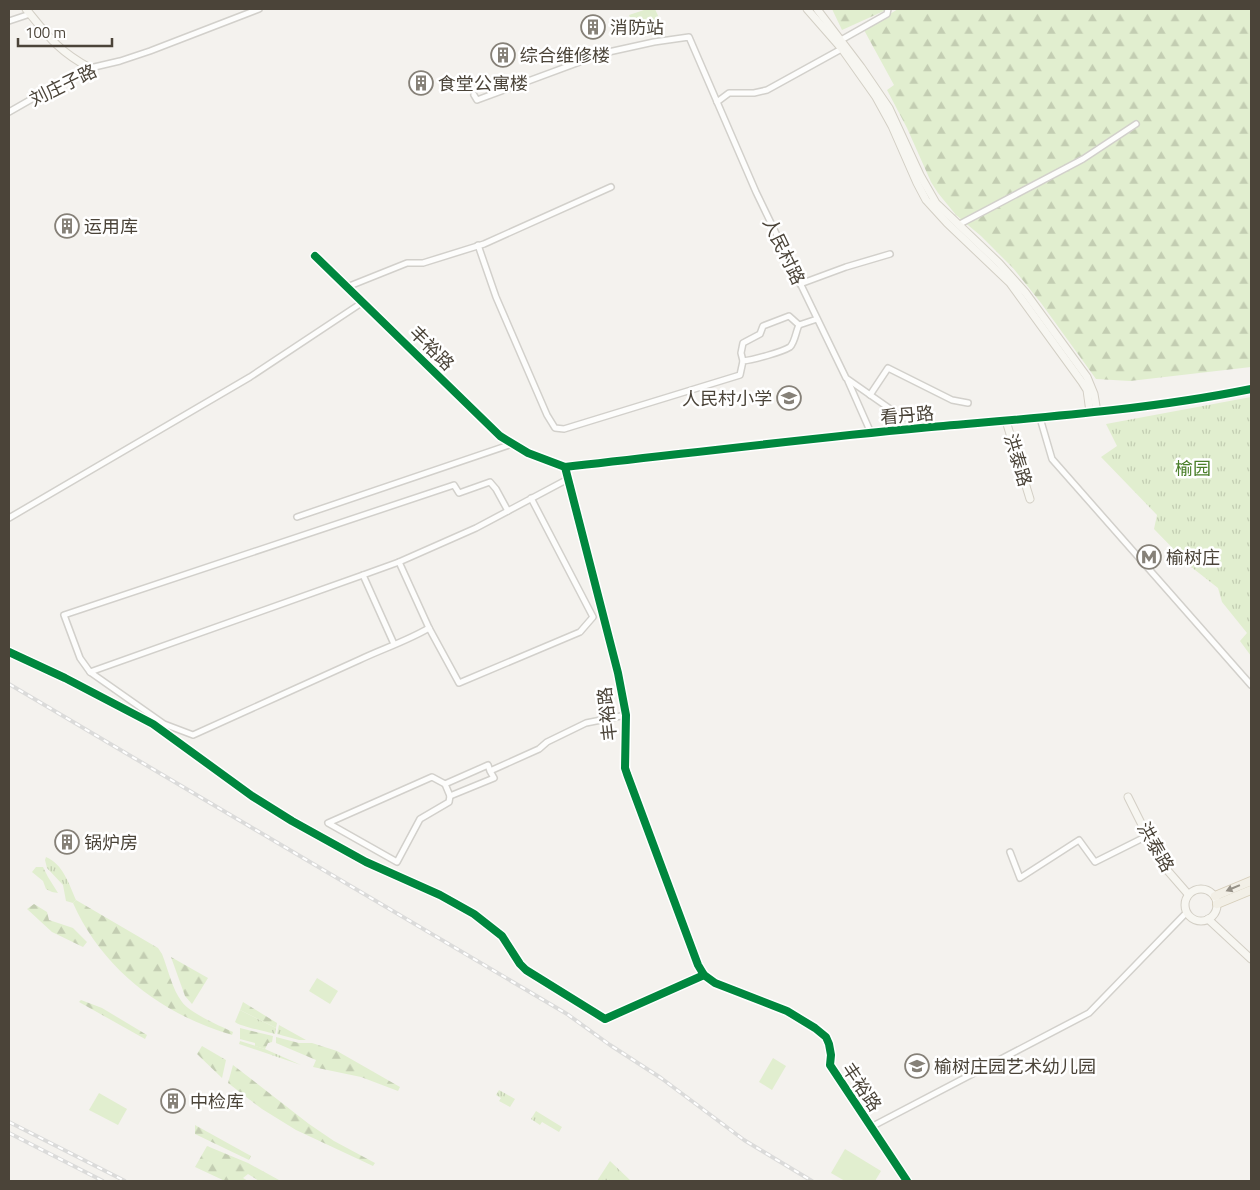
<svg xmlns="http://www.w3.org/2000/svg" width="1260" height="1190" font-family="'Titillium Web','Noto Sans SC',sans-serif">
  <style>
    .grass { fill: url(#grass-tufts) }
    .forest { fill: url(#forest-firs) }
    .pitch { fill: #e1eecf }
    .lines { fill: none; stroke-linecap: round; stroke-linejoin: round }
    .street-casing { stroke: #d2d0cb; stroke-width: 8 }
    .secondary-casing { stroke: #d3cfc5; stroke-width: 9 }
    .primary-casing { stroke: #d6cebb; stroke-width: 10 }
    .street { stroke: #fdfdfc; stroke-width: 5 }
    .secondary { stroke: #f7f6f1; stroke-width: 7 }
    .primary { stroke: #f2efe6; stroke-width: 8 }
    .rail-casing { stroke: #dbdbda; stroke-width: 4 }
    .rail { stroke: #fff; stroke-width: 2; stroke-dasharray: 5.5; stroke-linecap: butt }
    .cycleway-casing { stroke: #fff; stroke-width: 11 }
    .cycleway { stroke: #00873e; stroke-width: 8 }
    .oneway { fill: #969187 }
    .labels { text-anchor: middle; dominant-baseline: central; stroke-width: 5; stroke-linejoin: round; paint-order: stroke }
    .poi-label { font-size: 18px; fill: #4b4439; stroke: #fff; text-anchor: start }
    .street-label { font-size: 18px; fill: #4b4439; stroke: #fff }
    .park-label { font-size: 18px; fill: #4a7f2a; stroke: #fff }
  </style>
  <defs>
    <pattern id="grass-tufts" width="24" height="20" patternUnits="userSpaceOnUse" patternTransform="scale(1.25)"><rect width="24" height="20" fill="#e1eecf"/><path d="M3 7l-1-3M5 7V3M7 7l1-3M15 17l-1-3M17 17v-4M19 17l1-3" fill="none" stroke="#c3cdb2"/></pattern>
    <pattern id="forest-firs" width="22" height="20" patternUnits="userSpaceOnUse" patternTransform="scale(1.25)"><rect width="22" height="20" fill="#e1eecf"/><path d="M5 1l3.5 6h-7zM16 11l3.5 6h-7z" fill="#c3cdb2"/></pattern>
  </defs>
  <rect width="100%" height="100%" fill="#f4f2ee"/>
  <g class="grass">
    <path d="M1251,397V656L1240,641L1247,633L1222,602L1218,588L1190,566L1154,529L1157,515L1101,457L1117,446L1106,424Z"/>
    <path d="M46,857C63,864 69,884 76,900L73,903L66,901L63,885L47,868L45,860Z"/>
    <path d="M240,1010L276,1028L275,1034C268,1032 239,1026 235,1022Z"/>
    <path d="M279,1025L306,1040H299L277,1034Z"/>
    <path d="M240,1041L265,1049L301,1065L239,1044Z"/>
    <path d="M499,1090L515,1099L510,1107L499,1101L501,1098L496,1095Z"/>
    <path d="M536,1111L562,1127L559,1132L542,1122L540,1125L531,1119Z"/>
    <path d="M610,1161L631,1181H597Z"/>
  </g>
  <g class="forest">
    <path d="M832,9H885L884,11L842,30Z"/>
    <path d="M898,9H1251V367L1130,381L1096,379L1041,303L1013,268L981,236L956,215L938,193L931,182L907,128L887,90L894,85L864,30Z"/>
    <path d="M36,867H43L48,877L58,893L52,892L46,889L43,881L32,872Z"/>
    <path d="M76,900L158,948L162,954C168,969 172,989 182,1002C190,1013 220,1026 233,1032L232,1035C163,1015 102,969 73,903Z"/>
    <path d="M34,904L47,912L49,920L73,928L87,942L83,947L52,932L27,909Z"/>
    <path d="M171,957L208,978L192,1004L185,996Z"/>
    <path d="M81,1000L102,1008L147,1035L145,1039L79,1002Z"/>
    <path d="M243,1002L277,1023L276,1028L240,1010Z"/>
    <path d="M240,1028L273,1036L272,1042L268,1043L265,1049L255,1046V1043L240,1039Z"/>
    <path d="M276,1037L299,1043H312L337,1051L400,1087L398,1091L361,1077L313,1067L316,1060L276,1043Z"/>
    <path d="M202,1046L226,1060L222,1078L197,1054Z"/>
    <path d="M233,1065L309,1124L334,1141L375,1163L373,1166L296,1130L262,1109L228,1083Z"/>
    <path d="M195,1125L251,1156L249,1160L195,1134Z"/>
    <path d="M207,1146L248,1163L279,1180L259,1181L248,1174L243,1178L248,1181H225L195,1167Z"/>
  </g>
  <g class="pitch">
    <path d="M647,9H655L659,18L634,28L629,15Z"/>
    <path d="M317,978L338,991L330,1004L309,991Z"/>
    <path d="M773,1058L786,1066L772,1090L759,1082Z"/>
    <path d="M99,1093L127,1109L118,1125L89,1110Z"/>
    <path d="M845,1149L881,1171L875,1181H845L831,1173Z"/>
  </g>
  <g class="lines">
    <g class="street-casing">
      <g id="street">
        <path d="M9,21L30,14"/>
        <path d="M841,40L887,14L888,9"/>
        <path d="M474,95L477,100L604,53L654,42L689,37L756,192L846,378L896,413L924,427"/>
        <path d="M717,102L729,93H754L767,90L845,47"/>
        <path d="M9,112L65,80L90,68L120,61L150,51L259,9"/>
        <path d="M958,225L1083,159L1136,124"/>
        <path d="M478,245L496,297L547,415L555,428L564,429L740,375L743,361C753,360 782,352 790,347C795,342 796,331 799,325L817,319"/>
        <path d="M800,284L846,267L890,254"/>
        <path d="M347,287L407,263H423L484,244L611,187"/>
        <path d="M743,361L741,353L743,343L760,334L763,326L789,316L799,325"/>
        <path d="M848,381L871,433"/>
        <path d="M870,395L888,368L952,400L968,403"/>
        <path d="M1040,418L1052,459L1251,685"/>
        <path d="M565,467L618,673L626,715L625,768L627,774L698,965L704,975L715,983L787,1011L815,1028L826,1037L829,1044L831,1055L830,1065L907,1181"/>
        <path d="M531,498L593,617L580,632L459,683L429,628L399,562L476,528L568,479"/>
        <path d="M297,517L512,444"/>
        <path d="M9,518L250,377L363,302"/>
        <path d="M363,575L90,672L164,724L193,735C248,710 304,685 359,660C382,649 407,641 429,628"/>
        <path d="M394,644L363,575L399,562"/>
        <path d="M9,652L65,678L153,724L252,796L292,821L366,862L440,895L474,914L502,936L520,964L526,970L605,1019L704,975"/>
        <path d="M90,672L80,658L64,615L454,485L459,493L490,482L496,489L508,511"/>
        <path d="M490,771L494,778L450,796L445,784L488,765L490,771L539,749L547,742L586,723L626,715"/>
        <path d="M445,784L432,777L328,823L397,862L420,819L449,802L450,796"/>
        <path d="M1010,852L1020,878L1079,840L1095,862L1147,836"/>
        <path d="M871,1127L1089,1013L1187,912"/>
      </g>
    </g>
    <g class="secondary-casing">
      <g id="secondary">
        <path d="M26,9C48,36 58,51 90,68"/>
        <path d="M807,9L842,49L876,97L892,126L917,183L926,200L947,223L1010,283L1082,382L1087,390L1090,412"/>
        <path d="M817,9L861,67L889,108L920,175L936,203L999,263L1025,292L1087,377L1094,394L1097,412"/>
        <path d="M315,256L500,436L528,453L565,467C683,454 802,439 921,428C1032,418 1142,411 1251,389"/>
        <path d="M1006,421L1030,499"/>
        <path d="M1128,797L1161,863L1188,894"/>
        <circle cx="1201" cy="905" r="16"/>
        <path d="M1208,919L1251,959"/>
      </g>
    </g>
    <g class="primary-casing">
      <g id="primary">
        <path d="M1215,896L1251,881"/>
        <path d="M1217,904L1251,890"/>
      </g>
    </g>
    <use href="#street" class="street"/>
    <use href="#secondary" class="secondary"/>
    <use href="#primary" class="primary"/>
    <g class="rail-casing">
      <g id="rail">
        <path d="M9,684L567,1014L610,1045L661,1078L744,1140L812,1181"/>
        <path d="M9,1122L125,1181"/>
        <path d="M9,1133L103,1181"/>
      </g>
    </g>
    <use href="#rail" class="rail"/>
    <g class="cycleway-casing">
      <g id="cycleway">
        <path d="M315,256L500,436L528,453L565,467C683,454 802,439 921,428C1032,418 1142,411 1251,389"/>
        <path d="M565,467L618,673L626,715L625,768L627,774L698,965L704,975L715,983L787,1011L815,1028L826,1037L829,1044L831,1055L830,1065L907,1181"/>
        <path d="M9,652L65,678L153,724L252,796L292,821L366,862L440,895L474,914L502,936L520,964L526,970L605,1019L704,975"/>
      </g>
    </g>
    <use href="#cycleway" class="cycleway"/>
  </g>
  <defs><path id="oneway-solid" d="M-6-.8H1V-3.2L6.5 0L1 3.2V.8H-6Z" transform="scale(1.25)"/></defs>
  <use class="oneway" href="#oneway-solid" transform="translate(1233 888) rotate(157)"/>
  <defs>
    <g id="building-ring" transform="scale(1.25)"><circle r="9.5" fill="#fff" stroke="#868178" stroke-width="1.5"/><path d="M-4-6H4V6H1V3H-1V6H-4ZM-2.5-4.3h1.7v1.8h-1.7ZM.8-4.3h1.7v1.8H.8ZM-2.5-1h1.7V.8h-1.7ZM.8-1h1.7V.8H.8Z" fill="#868178"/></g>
    <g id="school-ring" transform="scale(1.25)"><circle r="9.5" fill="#fff" stroke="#868178" stroke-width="1.5"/><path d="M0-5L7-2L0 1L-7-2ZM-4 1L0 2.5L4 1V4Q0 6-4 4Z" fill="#868178"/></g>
    <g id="metro-ring" transform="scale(1.25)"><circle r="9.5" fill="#fff" stroke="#868178" stroke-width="1.5"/><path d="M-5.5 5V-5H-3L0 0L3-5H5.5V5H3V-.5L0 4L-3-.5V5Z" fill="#868178"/></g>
  </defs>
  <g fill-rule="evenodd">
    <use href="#building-ring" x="593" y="27"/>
    <use href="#building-ring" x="503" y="55"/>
    <use href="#building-ring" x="421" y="83"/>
    <use href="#building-ring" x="67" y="226"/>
    <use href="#school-ring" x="789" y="398"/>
    <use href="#metro-ring" x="1149" y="557"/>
    <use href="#building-ring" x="67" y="842"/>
    <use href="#school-ring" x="917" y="1066"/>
    <use href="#building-ring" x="173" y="1101"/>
  </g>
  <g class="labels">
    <g class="poi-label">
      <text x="610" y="27">消防站</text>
      <text x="520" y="55">综合维修楼</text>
      <text x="438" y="83">食堂公寓楼</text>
      <text x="84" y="226">运用库</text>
      <text x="772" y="398" text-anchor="end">人民村小学</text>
      <text x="1166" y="557">榆树庄</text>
      <text x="84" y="842">锅炉房</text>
      <text x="934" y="1066">榆树庄园艺术幼儿园</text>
      <text x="190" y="1101">中检库</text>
    </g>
    <g class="street-label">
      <text transform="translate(63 85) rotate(-26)">刘庄子路</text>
      <text transform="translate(784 251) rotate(64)">人民村路</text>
      <text transform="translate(432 348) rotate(45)">丰裕路</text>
      <text transform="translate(907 415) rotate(-5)">看丹路</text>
      <text transform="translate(1018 460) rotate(73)">洪泰路</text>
      <text transform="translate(607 714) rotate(-96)">丰裕路</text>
      <text transform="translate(1156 847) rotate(60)">洪泰路</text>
      <text transform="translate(862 1087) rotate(56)">丰裕路</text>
    </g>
    <g class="park-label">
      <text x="1193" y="468">榆园</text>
    </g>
  </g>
  <rect width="1260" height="1190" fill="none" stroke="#4b4439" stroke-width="20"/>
  <path d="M18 38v8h94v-8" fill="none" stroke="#4b4439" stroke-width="2.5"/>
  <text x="25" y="38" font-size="15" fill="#4b4439" stroke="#ffffff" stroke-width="4" paint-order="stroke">100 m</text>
</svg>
